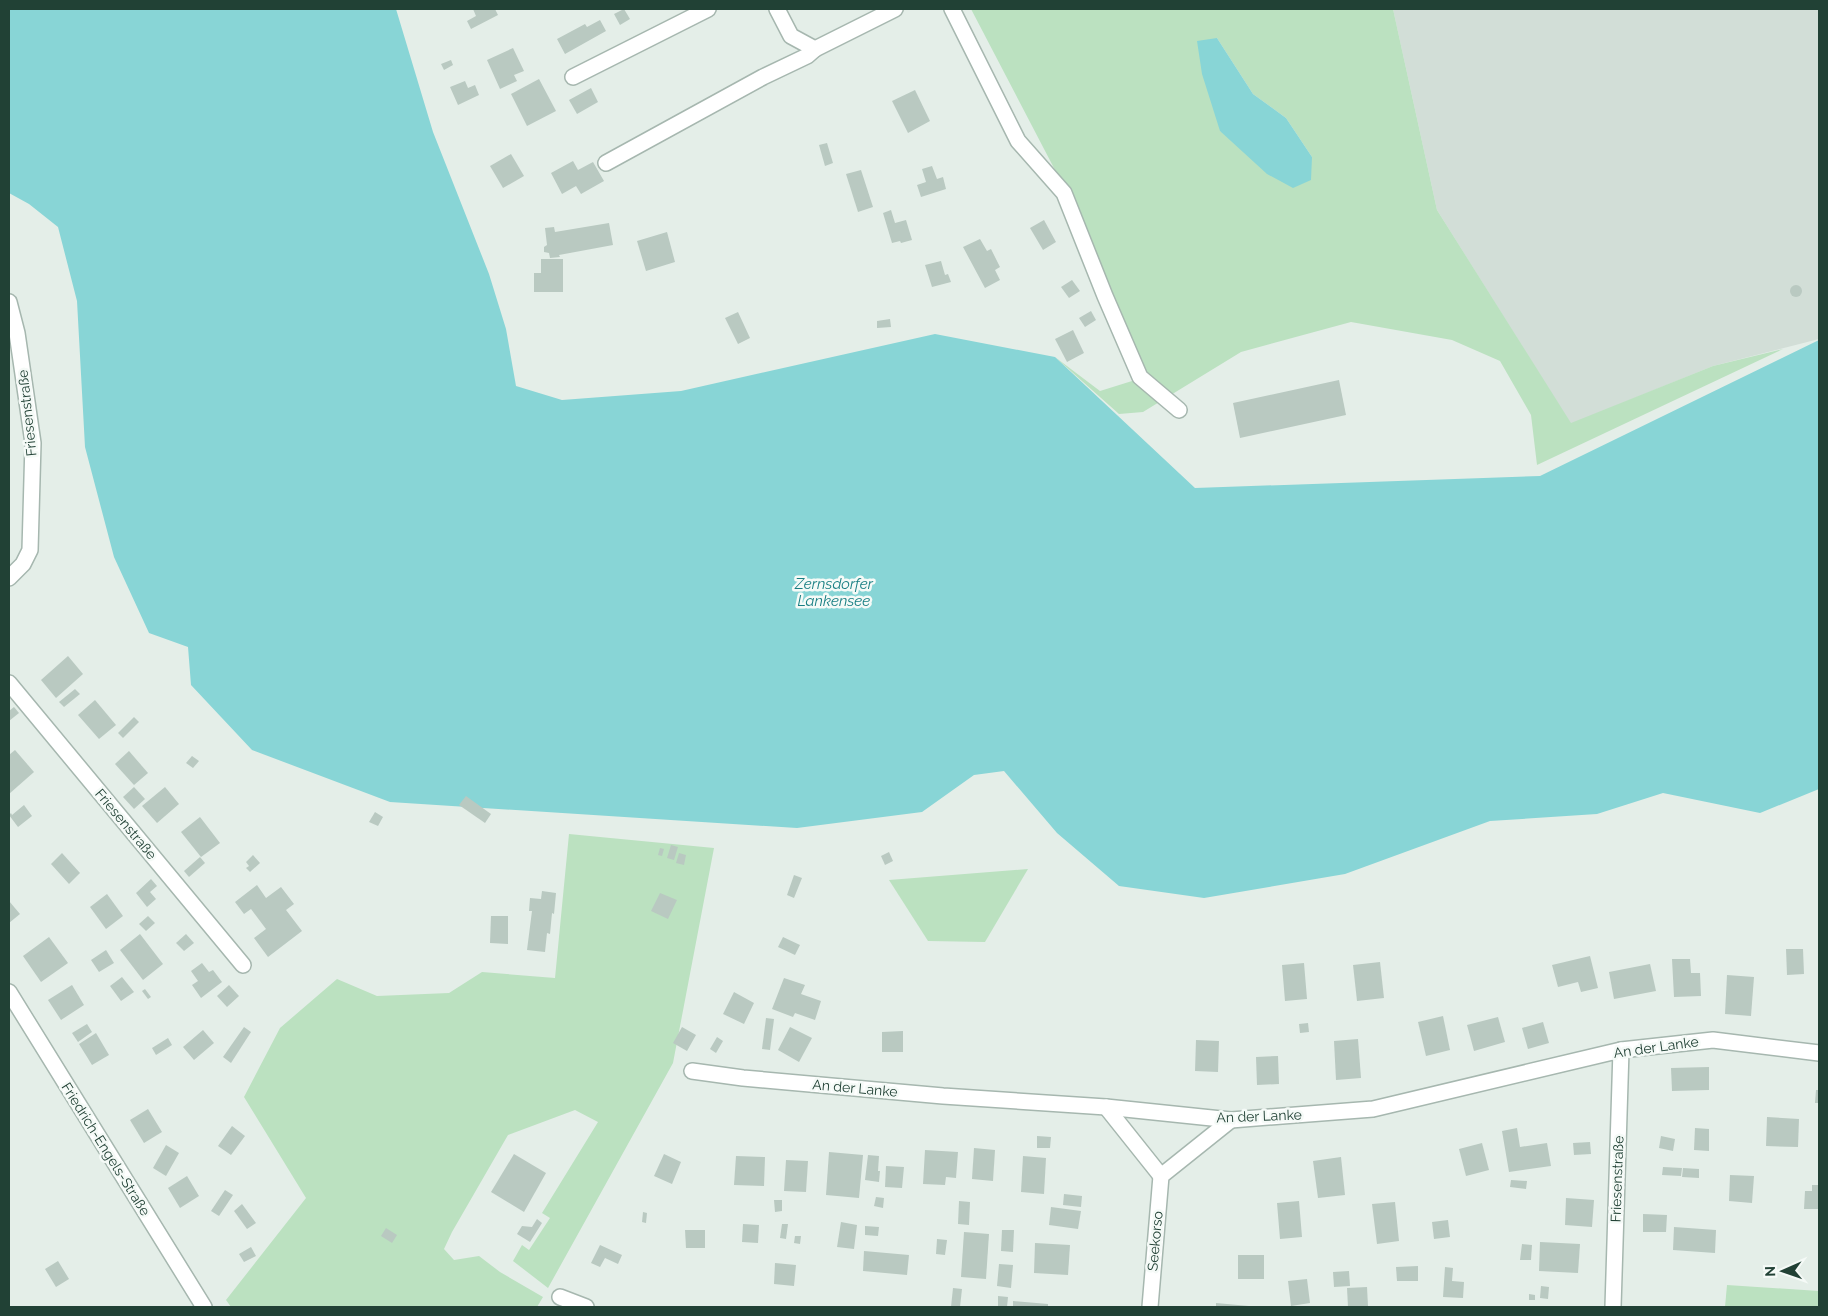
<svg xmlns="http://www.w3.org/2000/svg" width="1828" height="1316" font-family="Raleway,sans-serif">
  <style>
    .built { fill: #d2ded7 }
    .green { fill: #bbe1c0; fill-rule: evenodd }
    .water { fill: #88d5d6 }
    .building { fill: #b9c9c1 }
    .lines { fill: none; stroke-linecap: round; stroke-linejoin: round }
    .minor-casing { stroke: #a6b7af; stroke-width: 18 }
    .minor { stroke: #fff; stroke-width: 15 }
    .labels { text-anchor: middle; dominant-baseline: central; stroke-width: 5; stroke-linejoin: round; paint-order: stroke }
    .street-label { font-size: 14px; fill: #214135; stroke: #f5faf7 }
    .water-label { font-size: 15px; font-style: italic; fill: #177e82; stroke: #f5faf7 }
  </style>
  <rect width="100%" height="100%" fill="#e4eee8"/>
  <path class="built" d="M1393,9H1819V339L1713,366L1571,424L1437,210Z"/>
  <g class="green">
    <path d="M971,9H1393L1437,210L1571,423L1713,366L1783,349L1537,465L1531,415L1500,361L1452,340L1351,322L1241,352L1143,412L1119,414L1055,357L1100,391L1148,376L1067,193ZM1217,38L1253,94L1286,118L1312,157L1220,131Z"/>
    <path d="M569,834L714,848L673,1063L548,1288L513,1261L522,1245L529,1250L550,1218L542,1213L598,1122L575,1110L508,1135L452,1232L444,1249L454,1260L479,1256L500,1272L543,1297L537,1307H231L226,1300L306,1198L244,1097L280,1028L337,979L377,996L449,993L482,972L555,978Z"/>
    <path d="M1028,869L985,942L928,941L889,880Z"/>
    <path d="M1727,1285L1819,1291V1307H1725Z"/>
  </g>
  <g class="water">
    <path d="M9,9H396L433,132L489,274L506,329L516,386L562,400L681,391L935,334L1055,357L1195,488L1540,476L1819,340V789L1760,813L1663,793L1597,814L1490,821L1345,874L1204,898L1119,886L1057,833L1004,771L974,775L922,812L797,828L390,802L252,750L191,685L188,647L149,633L114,557L85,447L77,301L58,227L29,204L9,193Z"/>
    <path d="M1217,38L1253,94L1286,118L1312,157L1311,180L1293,188L1267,174L1220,131L1202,74L1197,41Z"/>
  </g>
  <g class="building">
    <path d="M473,9H495L498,15L471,29L467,21L476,16Z"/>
    <path d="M624,9L630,19L620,25L614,14Z"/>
    <path d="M600,20L606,31L565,54L557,39L585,24L587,27Z"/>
    <path d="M513,48L524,71L514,75L517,81L500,89L487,60Z"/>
    <path d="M451,60L453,65L444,70L441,64Z"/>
    <path d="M539,79L556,111L527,126L511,94Z"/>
    <path d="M465,81L468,88L475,85L479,95L458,105L450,87Z"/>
    <path d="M591,88L598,102L577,114L569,100Z"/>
    <path d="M915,90L930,121L908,133L892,101Z"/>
    <path d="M827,143L833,163L825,166L819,145Z"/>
    <path d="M511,154L524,176L503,188L490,166Z"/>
    <path d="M573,161L578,170L593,162L604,181L581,194L576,186L562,194L551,173Z"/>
    <path d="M932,166L937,179L943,177L946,189L921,197L917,185L926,182L922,169Z"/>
    <path d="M861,170L873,207L858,212L846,174Z"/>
    <path d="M891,210L895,223L906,220L912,240L901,243L900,241L892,243L883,213Z"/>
    <path d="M1044,220L1056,242L1043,250L1030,228Z"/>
    <path d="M609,223L613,245L559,255L560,257L550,258L549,253L544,252V247L547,245L545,228L554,227L555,232Z"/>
    <path d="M667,232L675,262L646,271L637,241Z"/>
    <path d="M980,239L987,251L991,249L1000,267L995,270L1000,280L985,288L963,247Z"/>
    <path d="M541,259H563V292H534V273H541Z"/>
    <path d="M941,261L945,275L948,274L951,282L932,287L925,265Z"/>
    <path d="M1072,280L1080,291L1069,298L1061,287Z"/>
    <circle cx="1796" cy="291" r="6"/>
    <path d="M1091,311L1096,320L1085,327L1079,318Z"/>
    <path d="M738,312L750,338L738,344L725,318Z"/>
    <path d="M890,319L891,327L877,328V321Z"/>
    <path d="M1073,330L1084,353L1067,362L1055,339Z"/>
    <path d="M1339,380L1346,415L1240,438L1233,403Z"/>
    <path d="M68,656L83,674L56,698L41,680Z"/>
    <path d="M75,689L80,694L64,707L59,702Z"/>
    <path d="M95,700L116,725L99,739L78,715Z"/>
    <path d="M14,707L19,713L9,721V711Z"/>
    <path d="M134,717L139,722L123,738L118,733Z"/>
    <path d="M15,750L34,772L9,794V755Z"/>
    <path d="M129,751L148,773L134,785L115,764Z"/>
    <path d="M192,756L199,761L193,768L186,763Z"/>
    <path d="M134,787L145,799L134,809L123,797Z"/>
    <path d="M165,787L179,804L157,823L142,806Z"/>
    <path d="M466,796L491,814L485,823L459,805Z"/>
    <path d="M24,805L32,816L18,827L9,815L11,813L12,815Z"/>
    <path d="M375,812L383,817L378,826L369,822Z"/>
    <path d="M200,817L220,843L201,857L181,832Z"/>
    <path d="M671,845L678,847L674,860L667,858Z"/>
    <path d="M660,848L664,849L662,856L658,855Z"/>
    <path d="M889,852L893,861L885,865L881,856Z"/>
    <path d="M62,853L80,873L69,884L51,864Z"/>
    <path d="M679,853L686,855L684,865L676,863Z"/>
    <path d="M253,855L260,863L250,872L246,868L249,866L246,862Z"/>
    <path d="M200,857L205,863L189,877L184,871Z"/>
    <path d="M794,875L802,878L794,898L787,895Z"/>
    <path d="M151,879L157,886L150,892L156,899L147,907L136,893Z"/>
    <path d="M257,885L266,898L281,887L294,904L286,910L302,931L268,957L254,938L266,929L251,909L244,914L235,902Z"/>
    <path d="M542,891L556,893L554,914L552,913L550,934L547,933L545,952L527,950L532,911H529L530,898L541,899Z"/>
    <path d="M660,893L677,900L668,919L651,911Z"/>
    <path d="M107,894L123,916L106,929L90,907Z"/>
    <path d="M9,901L20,914L9,923Z"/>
    <path d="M148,916L155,923L146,931L139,924Z"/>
    <path d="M491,916H508V944L490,943Z"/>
    <path d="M140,934L163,964L143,980L120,950Z"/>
    <path d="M186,934L194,943L184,951L176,943Z"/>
    <path d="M49,937L68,963L41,982L23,956Z"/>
    <path d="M783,937L800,945L795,955L778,947Z"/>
    <path d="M1786,949H1803L1804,974L1787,975Z"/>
    <path d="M106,950L114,963L99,972L91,960Z"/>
    <path d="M1590,956L1598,988L1581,992L1578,982L1558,987L1552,965Z"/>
    <path d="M1672,959H1690L1691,973H1700L1701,996L1674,997Z"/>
    <path d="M1380,962L1384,998L1357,1001L1353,965Z"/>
    <path d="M202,963L209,972L213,970L222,982L201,998L192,985L198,981L191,971Z"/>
    <path d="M1304,963L1307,999L1285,1001L1282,965Z"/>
    <path d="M1650,964L1656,991L1614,999L1609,972Z"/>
    <path d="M1727,975L1754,977L1751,1016L1725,1014Z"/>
    <path d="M122,977L134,992L121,1001L110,986Z"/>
    <path d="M784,978L805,985L801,994L821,1001L815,1020L795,1013L793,1017L772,1009Z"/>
    <path d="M72,985L84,1005L61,1020L48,1000Z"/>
    <path d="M229,985L239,996L227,1007L217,996Z"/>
    <path d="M145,989L151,997L148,999L142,991Z"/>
    <path d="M734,992L754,1003L744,1024L723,1014Z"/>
    <path d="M1443,1016L1450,1050L1426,1056L1418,1022Z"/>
    <path d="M1498,1017L1505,1042L1474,1051L1467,1025Z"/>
    <path d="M766,1018L774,1019L770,1050L762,1049Z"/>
    <path d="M1543,1022L1549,1043L1528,1049L1522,1028Z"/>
    <path d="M1308,1023L1309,1032L1300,1033L1299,1024Z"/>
    <path d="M87,1024L92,1032L78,1042L72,1033Z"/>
    <path d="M244,1027L251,1032L231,1063L223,1057Z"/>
    <path d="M682,1027L696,1035L687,1051L673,1043Z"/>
    <path d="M790,1027L812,1038L799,1062L778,1050Z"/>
    <path d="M203,1030L214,1043L194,1060L183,1047Z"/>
    <path d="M903,1031V1052H882V1032Z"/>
    <path d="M96,1033L109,1055L92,1065L79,1044Z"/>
    <path d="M717,1037L723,1041L716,1053L710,1049Z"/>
    <path d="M168,1038L172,1045L156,1055L152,1048Z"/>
    <path d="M1358,1039L1361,1078L1336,1080L1334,1041Z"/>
    <path d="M1196,1040L1219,1041L1218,1072L1195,1071Z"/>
    <path d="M1278,1056L1279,1084L1257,1085L1256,1057Z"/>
    <path d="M1709,1067V1090L1672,1091L1671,1068Z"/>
    <path d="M1816,1090H1819V1103H1815Z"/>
    <path d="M148,1109L162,1132L144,1143L130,1120Z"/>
    <path d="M1767,1117L1799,1119L1798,1147L1766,1146Z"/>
    <path d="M232,1126L245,1136L231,1155L218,1146Z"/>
    <path d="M1517,1128L1520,1147L1547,1143L1551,1166L1509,1172L1502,1131Z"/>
    <path d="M1695,1128L1709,1129V1151L1694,1150Z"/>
    <path d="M1037,1136L1051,1137L1050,1148H1037Z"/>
    <path d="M1661,1136L1675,1139L1673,1151L1659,1148Z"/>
    <path d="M1590,1142L1591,1154L1574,1155L1573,1143Z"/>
    <path d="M1482,1143L1489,1170L1466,1176L1459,1149Z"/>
    <path d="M166,1145L179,1153L166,1176L153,1168Z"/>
    <path d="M974,1148L995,1150L993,1181L972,1179Z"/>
    <path d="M925,1150L958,1152L956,1178L946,1177L945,1185L923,1184Z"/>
    <path d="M829,1152L863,1155L859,1198L826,1195Z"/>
    <path d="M514,1154L546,1173L524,1212L491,1192Z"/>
    <path d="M664,1154L681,1162L672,1184L654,1176Z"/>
    <path d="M868,1155L879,1156L878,1171H880L879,1182L865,1180Z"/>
    <path d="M736,1156L765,1157L764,1186L734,1185Z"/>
    <path d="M1023,1156L1046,1158L1044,1194L1021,1192Z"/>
    <path d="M1341,1157L1345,1195L1318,1198L1313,1161Z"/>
    <path d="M786,1160L808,1161L806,1192L784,1191Z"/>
    <path d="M886,1166L904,1167L902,1188L885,1187Z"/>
    <path d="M1663,1167L1682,1168L1681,1176L1662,1175Z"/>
    <path d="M1683,1168L1699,1169V1178L1682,1177Z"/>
    <path d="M1730,1175L1754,1176L1752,1203L1729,1201Z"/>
    <path d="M187,1176L199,1196L180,1208L168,1188Z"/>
    <path d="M1511,1180L1527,1181L1526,1189L1510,1187Z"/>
    <path d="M1812,1185H1819V1209H1804L1805,1191H1812Z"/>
    <path d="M225,1190L233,1195L219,1216L211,1211Z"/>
    <path d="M1064,1194L1082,1196L1081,1207L1063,1205Z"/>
    <path d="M876,1197L884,1198L883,1208L874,1206Z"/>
    <path d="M1566,1198L1594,1200L1592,1227L1565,1225Z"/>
    <path d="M774,1200H782V1211L775,1212Z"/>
    <path d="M959,1201L970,1202L969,1225L958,1224Z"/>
    <path d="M1299,1201L1302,1237L1280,1239L1277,1203Z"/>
    <path d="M1395,1202L1399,1241L1377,1244L1372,1204Z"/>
    <path d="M242,1204L256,1223L247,1229L234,1211Z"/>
    <path d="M1051,1207L1081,1211L1078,1229L1049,1225Z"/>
    <path d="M643,1212L647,1213L646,1223L642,1222Z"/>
    <path d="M1643,1214L1667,1215L1666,1232H1643Z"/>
    <path d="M537,1219L542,1223L530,1242L517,1234L522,1226L532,1227Z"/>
    <path d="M1448,1220L1450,1237L1434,1239L1432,1222Z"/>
    <path d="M841,1222L857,1225L854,1249L837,1247Z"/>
    <path d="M743,1224L759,1225L758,1243L742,1242Z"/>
    <path d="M782,1224H788L786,1239L780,1238Z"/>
    <path d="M865,1226L879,1227L878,1236L865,1235Z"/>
    <path d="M1674,1227L1716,1230L1715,1253L1673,1250Z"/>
    <path d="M386,1228L397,1235L392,1243L381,1236Z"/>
    <path d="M685,1230H705V1248H686Z"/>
    <path d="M1002,1230H1014L1013,1252L1001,1251Z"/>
    <path d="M964,1232L989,1234L986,1279L961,1277Z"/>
    <path d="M795,1236H801L800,1244L794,1243Z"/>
    <path d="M937,1239L947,1240L945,1255L936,1254Z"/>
    <path d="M1540,1242L1580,1244L1578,1273L1539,1271Z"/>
    <path d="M1035,1243L1070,1245L1068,1275L1034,1273Z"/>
    <path d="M1522,1244L1532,1245L1531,1260H1520Z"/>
    <path d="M600,1245L622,1255L618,1264L605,1258L600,1267L591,1263Z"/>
    <path d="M251,1247L256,1256L244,1262L239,1254Z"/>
    <path d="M864,1251L909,1255L907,1275L863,1271Z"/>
    <rect x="1238" y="1255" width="26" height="24"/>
    <path d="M58,1261L69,1279L56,1287L45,1269Z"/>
    <path d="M775,1263L796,1265L794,1286L774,1284Z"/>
    <path d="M999,1264L1013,1265L1011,1288L997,1286Z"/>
    <path d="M1418,1266V1281H1397L1396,1267Z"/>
    <path d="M1445,1267L1453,1268L1452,1281L1464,1282L1463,1298L1443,1297Z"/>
    <path d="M1349,1271L1350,1286L1334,1287L1333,1272Z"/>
    <path d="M1307,1279L1310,1303L1291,1306L1288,1281Z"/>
    <path d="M1541,1286L1549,1287L1548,1299L1540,1298Z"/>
    <path d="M1367,1287L1368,1306L1348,1307L1347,1288Z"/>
    <path d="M953,1288L962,1289L960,1307H951Z"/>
    <path d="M1529,1294L1535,1295V1300H1529Z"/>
    <path d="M998,1296L1008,1297L1007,1307H998Z"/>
    <path d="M1013,1301L1048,1304V1307H1013Z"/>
    <path d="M1216,1303L1249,1306V1307H1216Z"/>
  </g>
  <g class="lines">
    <g class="minor-casing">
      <g id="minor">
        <path d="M777,9L791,36L815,49L895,9"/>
        <path d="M952,9L1018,141L1064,193L1105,296L1140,377L1179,410"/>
        <path d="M573,77L708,9"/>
        <path d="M606,163L763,77L807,56L815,49"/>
        <path d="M9,302L17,333L33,443L30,550L23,564L9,578"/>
        <path d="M9,683L243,965"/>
        <path d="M9,992L204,1307"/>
        <path d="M692,1071L743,1078L943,1096L1106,1107L1231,1120L1373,1109L1621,1050L1713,1040L1819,1053"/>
        <path d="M1106,1107L1161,1176"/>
        <path d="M560,1297L586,1307"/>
        <path d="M1150,1307L1161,1176L1231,1120"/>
        <path d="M1613,1307L1621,1050"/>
      </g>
    </g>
    <use href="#minor" class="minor"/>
  </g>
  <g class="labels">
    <g class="street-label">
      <text transform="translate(27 413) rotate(-96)">Friesenstraße</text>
      <text transform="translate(126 824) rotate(50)">Friesenstraße</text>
      <text transform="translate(1656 1047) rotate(-8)">An der Lanke</text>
      <text transform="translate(855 1088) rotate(5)">An der Lanke</text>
      <text transform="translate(1259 1116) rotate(-2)">An der Lanke</text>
      <text transform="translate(106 1149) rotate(58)">Friedrich-Engels-Straße</text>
      <text transform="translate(1617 1179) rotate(-88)">Friesenstraße</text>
      <text transform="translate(1155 1241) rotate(-85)">Seekorso</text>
    </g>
    <g class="water-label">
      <text x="834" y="584">Zernsdorfer<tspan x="834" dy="17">Lankensee</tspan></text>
    </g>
  </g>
  <rect width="1828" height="1316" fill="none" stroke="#214135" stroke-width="20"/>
  <g transform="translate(1783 1271) rotate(268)" stroke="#f5faf7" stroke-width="4" paint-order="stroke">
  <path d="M0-4L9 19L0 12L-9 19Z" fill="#214135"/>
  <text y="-8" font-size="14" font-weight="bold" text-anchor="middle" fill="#214135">N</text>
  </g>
</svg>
